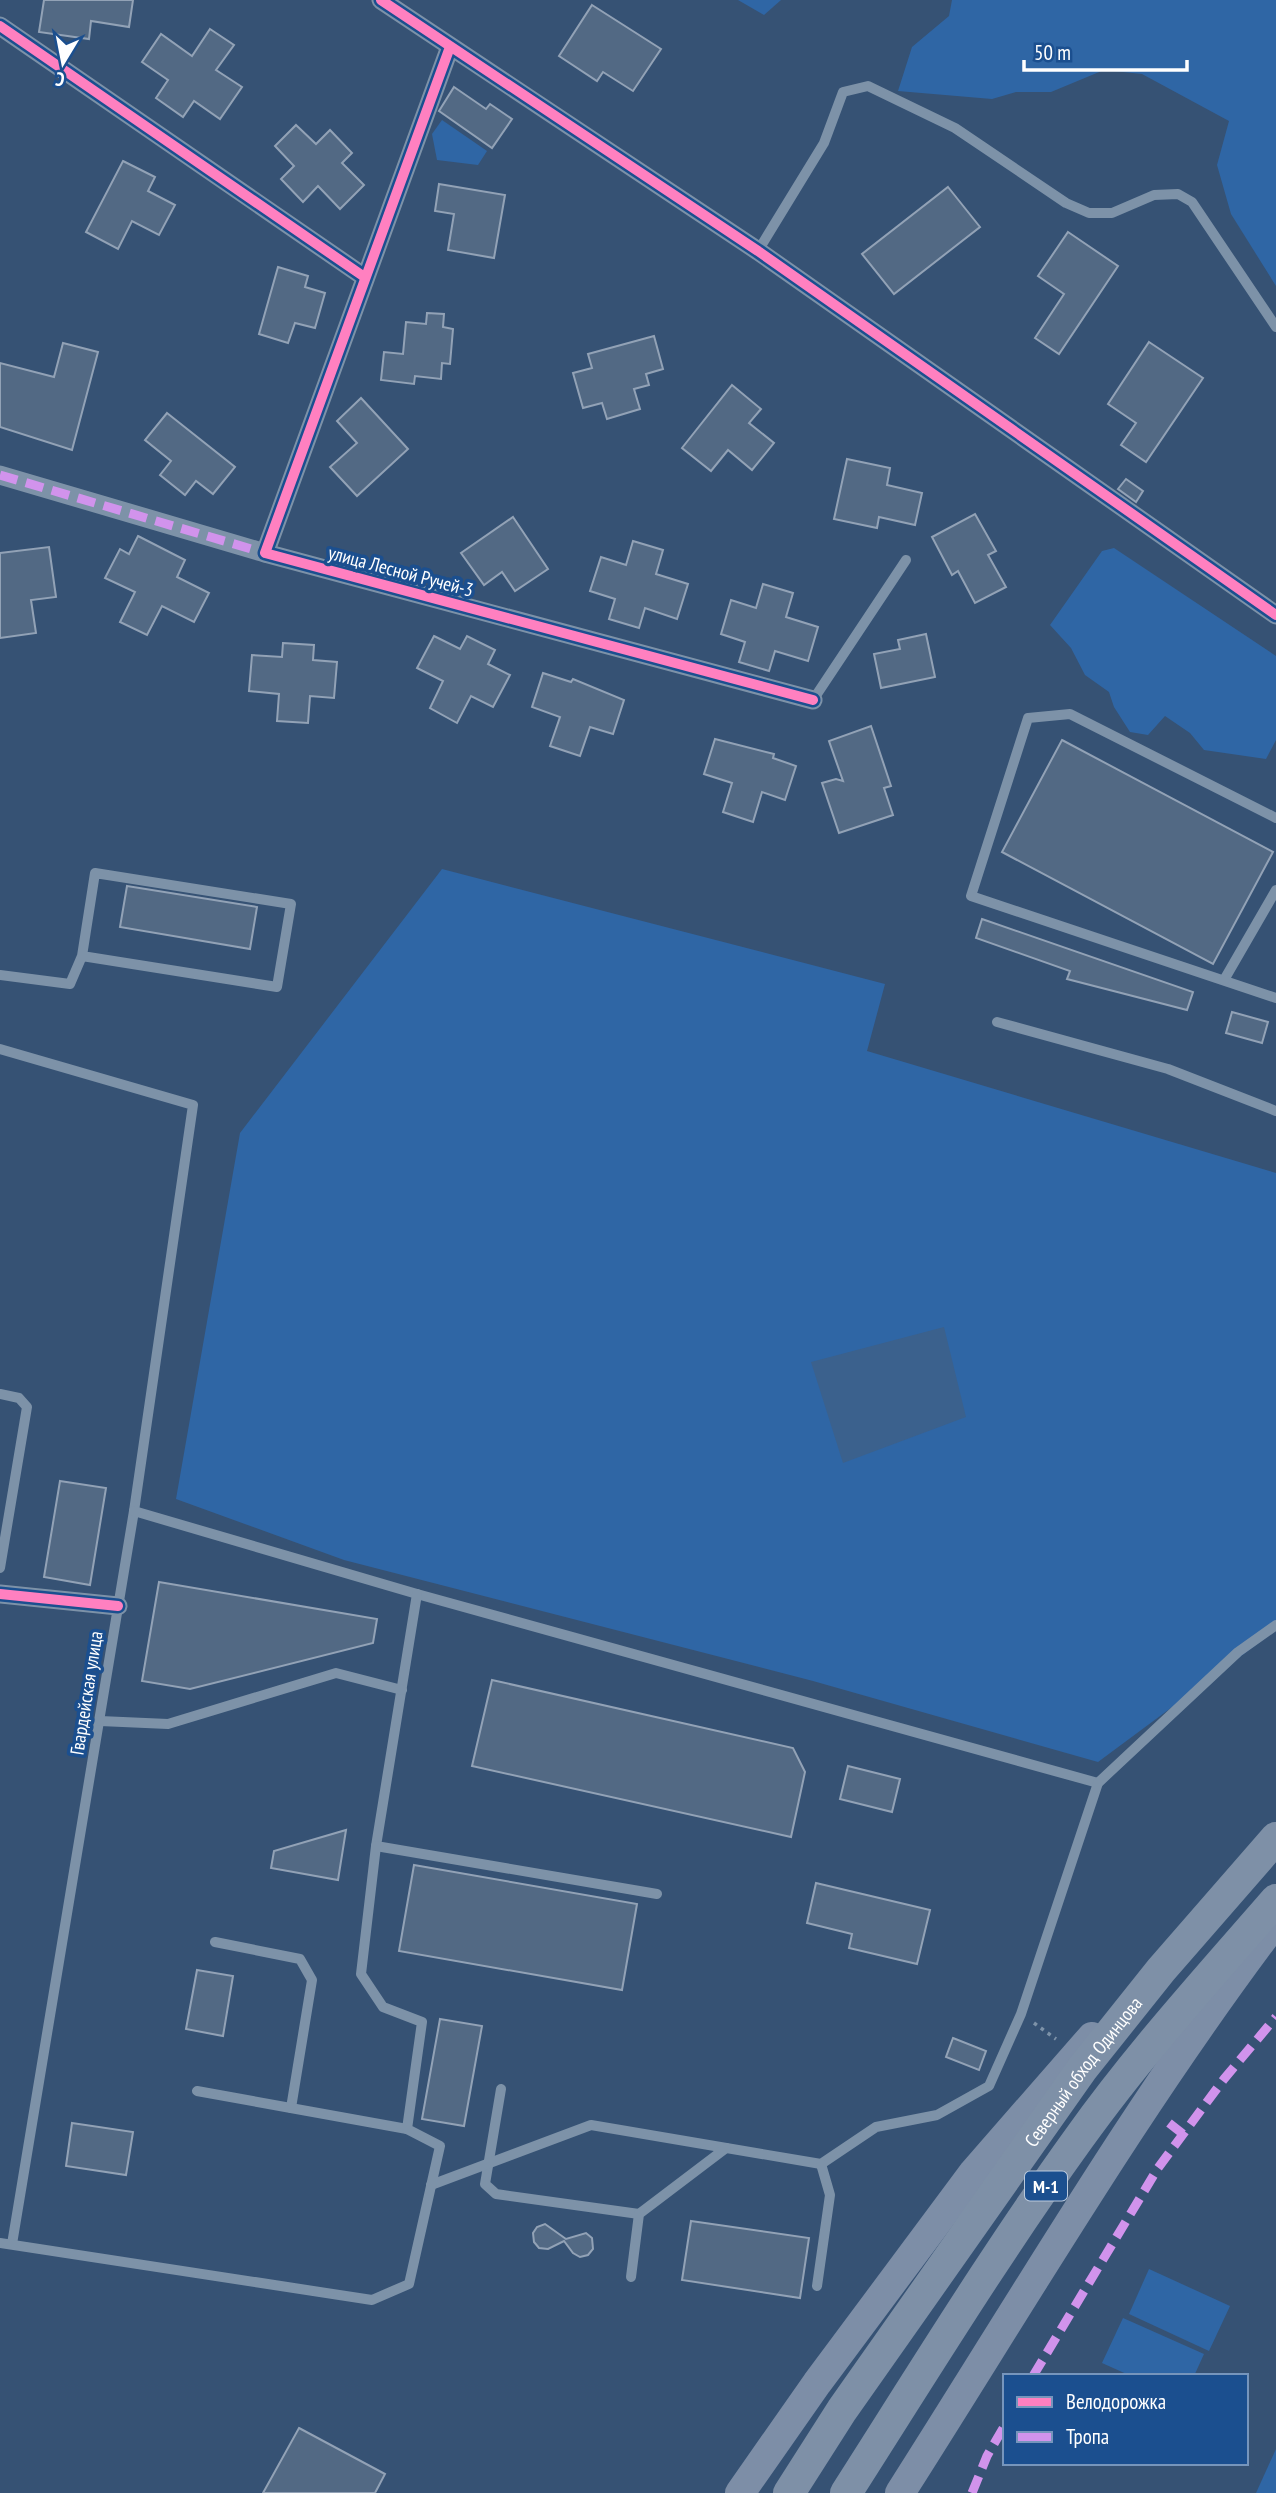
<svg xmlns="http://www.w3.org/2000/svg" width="1276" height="2493" font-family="'PT Sans Narrow',sans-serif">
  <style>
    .green { fill: #2f66a5 }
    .water { fill: #3b618d }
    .building { fill: #526984; stroke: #92a2b6; stroke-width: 2 }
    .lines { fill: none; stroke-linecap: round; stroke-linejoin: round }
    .path { stroke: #7d92a8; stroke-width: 3.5; stroke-dasharray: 3.5 5; stroke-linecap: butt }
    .service { stroke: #7d92a8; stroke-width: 10 }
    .minor { stroke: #7d92a8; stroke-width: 19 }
    .primary { stroke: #7d8ea7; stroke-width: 30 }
    .trunk { stroke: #7e90a7; stroke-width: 32 }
    .quiet { stroke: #d193ec; stroke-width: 9; stroke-dasharray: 18 9; stroke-linecap: butt }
    .cycleway-casing { stroke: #1b4f8f; stroke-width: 15 }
    .cycleway { stroke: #ff80c0; stroke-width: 10 }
    .labels { text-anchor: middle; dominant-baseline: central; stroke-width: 7; stroke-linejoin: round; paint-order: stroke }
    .shield { fill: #1b4f8f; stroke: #bbcadd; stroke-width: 2 }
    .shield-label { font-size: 18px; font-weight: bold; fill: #fff }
    .street-label { font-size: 19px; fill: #fff; stroke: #1b4f8f }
  </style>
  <rect width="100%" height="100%" fill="#365274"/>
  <g class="green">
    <path d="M738,0H781L764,15Z"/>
    <path d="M952,0H1276V286L1231,214L1217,165L1229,121L1142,74L1104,70L1051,92H1016L992,99L898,91L912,47L949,16Z"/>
    <path d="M442,120L487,151L478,165L437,160L432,134Z"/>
    <path d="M1114,548L1276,656V740L1266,759L1204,750L1190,733L1165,716L1148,735L1130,732L1114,707L1109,692L1085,675L1071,648L1050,625L1102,551Z"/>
    <path d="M442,869L885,984L867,1051L1276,1173V1630L1098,1762L813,1681L344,1560L176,1499L240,1133Z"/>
    <path d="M1149,2269L1230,2306L1209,2351L1129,2314Z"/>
    <path d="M1123,2318L1204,2354L1194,2376H1131L1102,2363Z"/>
    <path d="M1276,2449V2493H1256Z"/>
  </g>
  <path class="water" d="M944,1327L966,1417L843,1463L811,1362Z"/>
  <g class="building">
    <path d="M44,0H133L129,27L91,21L89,39L39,32Z"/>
    <path d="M592,5L661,49L633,91L603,72L597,81L559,56Z"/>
    <path d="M210,29L234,45L216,70L242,87L220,119L194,101L183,117L156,98L168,80L142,62L161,34L192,56Z"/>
    <path d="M454,87L486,109L490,104L512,119L492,148L439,111Z"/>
    <path d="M296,125L316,144L330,130L352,153L342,163L364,185L340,209L318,186L303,202L281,179L294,166L275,146Z"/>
    <path d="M123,161L155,177L148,191L175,205L159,235L132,221L118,249L86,232Z"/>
    <path d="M439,184L505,195L494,258L448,250L454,214L435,211Z"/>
    <path d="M948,187L980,227L894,294L862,254Z"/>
    <path d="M1068,232L1118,266L1059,354L1035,338L1064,294L1038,276Z"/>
    <path d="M278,267L308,276L305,287L325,293L315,328L295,323L288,343L259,334Z"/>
    <path d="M427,313L444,314L443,327L453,329L450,364L442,363L441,379L415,376L414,384L381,380L384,352L403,354L406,322L426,324Z"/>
    <path d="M654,336L663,369L646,374L649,385L634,389L640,409L607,419L602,403L583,408L573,373L592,368L588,354Z"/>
    <path d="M1149,342L1203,378L1146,462L1121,445L1136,423L1108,404Z"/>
    <path d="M63,343L98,352L72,450L0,427V363L54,377Z"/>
    <path d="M732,385L761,409L749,423L774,443L752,470L728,450L711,471L682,448Z"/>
    <path d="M361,398L408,449L357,496L330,467L357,443L337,421Z"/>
    <path d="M167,413L235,467L213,494L196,481L185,495L160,475L171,461L145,440Z"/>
    <path d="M847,459L890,468L887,485L922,493L915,525L879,517L877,528L834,519Z"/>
    <path d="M1126,479L1143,491L1136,502L1118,489Z"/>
    <path d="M975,514L996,551L988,555L1006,587L975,603L958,571L952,575L932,537Z"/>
    <path d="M513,517L548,569L515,591L502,572L484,585L461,553Z"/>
    <path d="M138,536L185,560L177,577L209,593L194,622L162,606L147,635L120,622L135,592L105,578L120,549L129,554Z"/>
    <path d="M633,541L663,550L656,574L688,584L677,619L645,608L639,628L609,619L615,599L590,591L601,557L626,565Z"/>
    <path d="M49,547L56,597L31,600L36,633L0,638V553Z"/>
    <path d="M763,584L793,593L786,617L818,627L808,661L775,651L769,671L739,662L745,642L721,634L731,600L756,608Z"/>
    <path d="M926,634L935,677L881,688L874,654L900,649L898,640Z"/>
    <path d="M434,636L460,649L467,636L495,650L488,664L510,675L493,707L471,696L457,723L430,708L443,681L417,668Z"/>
    <path d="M283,643L314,645L313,660L337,662L334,698L310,696L308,723L277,721L279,694L249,691L252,655L282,657Z"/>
    <path d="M543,673L571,682L573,679L624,700L613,734L590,727L580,756L550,746L560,717L532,707Z"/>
    <path d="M871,726L891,786L884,788L893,815L839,833L822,783L836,779L843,781L829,741Z"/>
    <path d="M715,739L774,754L773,758L796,766L785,800L762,792L753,822L723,812L732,783L704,774Z"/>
    <path d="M1062,740L1273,852L1213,964L1002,852Z"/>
    <path d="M127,886L257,907L250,949L120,927Z"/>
    <path d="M982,919L1193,992L1187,1010L1067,979L1070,971L976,938Z"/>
    <path d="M1232,1012L1268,1022L1262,1043L1226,1033Z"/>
    <path d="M60,1481L106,1488L90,1585L44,1577Z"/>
    <path d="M159,1582L377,1619L373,1643L190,1689L142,1681Z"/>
    <path d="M492,1680L793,1748L805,1772L791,1837L472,1766Z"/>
    <path d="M848,1766L900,1779L892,1812L840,1799Z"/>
    <path d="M346,1830L338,1880L271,1868L274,1851Z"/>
    <path d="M414,1865L637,1904L622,1990L399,1951Z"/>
    <path d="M816,1883L930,1910L917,1964L849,1948L852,1934L807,1923Z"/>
    <path d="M197,1970L233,1976L223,2036L186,2029Z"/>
    <path d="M440,2019L482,2026L464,2126L422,2119Z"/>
    <path d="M953,2038L986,2051L979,2070L946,2057Z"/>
    <path d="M72,2123L133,2132L126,2175L66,2166Z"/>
    <path d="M691,2221L809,2238L800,2298L682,2280Z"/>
    <path d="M545,2224L566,2239L586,2233L592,2238L593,2249L588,2255L580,2257L573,2253L564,2241L548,2249L539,2248L534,2242L533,2233L537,2227Z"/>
    <path d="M299,2428L385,2474L375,2493H263Z"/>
  </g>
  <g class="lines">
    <path class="path" d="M1034,2023L1056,2039"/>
    <g class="service">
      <path d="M758,251L824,143L843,92L868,86L955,128L1066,203L1089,213H1112L1154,195L1178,194L1192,202L1276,327"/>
      <path d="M813,700L906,560"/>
      <path d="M1276,818L1070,714L1028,718L971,896L1276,998"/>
      <path d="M0,975L70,984L82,956L95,873L291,904L277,987L82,956"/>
      <path d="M1224,980L1276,890"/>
      <path d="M997,1022L1168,1069L1276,1111"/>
      <path d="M0,1049L193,1105L134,1511L12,2244"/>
      <path d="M0,1394L19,1398L27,1407L0,1568"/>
      <path d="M134,1511L417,1594L1098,1783"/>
      <path d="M417,1594L376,1846L657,1894"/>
      <path d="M100,1721L168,1724L336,1673L402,1690"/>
      <path d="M215,1942L300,1959L312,1980L291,2108"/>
      <path d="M501,2089L485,2184L496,2194L639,2214"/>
      <path d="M197,2091L407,2129"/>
      <path d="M431,2185L591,2125L821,2164L876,2127L937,2115L989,2086L1021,2014L1098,1783L1238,1652L1276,1625"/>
      <path d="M0,2243L372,2300L409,2284L440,2146L407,2129L422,2022L383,2007L361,1974L376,1846"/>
      <path d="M631,2277L639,2214L726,2148"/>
      <path d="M817,2286L830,2195L821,2164"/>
    </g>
    <g class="minor">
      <path d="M381,0L758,251L1276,615"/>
      <path d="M0,26L363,276"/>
      <path d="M450,47L265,553L813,700"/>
      <path d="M0,475L265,553"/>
      <path d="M0,1594L118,1606"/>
    </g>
    <g class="primary">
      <path d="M740,2493L817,2383L974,2172L1092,2037"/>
      <path d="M900,2493C1023,2300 1138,2103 1276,1921"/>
    </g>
    <g class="trunk">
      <path id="s1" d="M789,2493L842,2410L1082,2069L1161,1970L1276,1838"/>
      <path d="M846,2493C922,2374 996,2253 1079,2138C1139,2054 1209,1977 1276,1900"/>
    </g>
    <g class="quiet">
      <path d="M0,475L265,553"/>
      <path d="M1169,2123L1183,2134"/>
      <path d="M1033,2376L1158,2168L1224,2079L1276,2017"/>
      <path d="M972,2493L987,2456L1005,2425"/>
    </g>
    <g class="cycleway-casing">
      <g id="cycleway">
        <path d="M381,0L758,251L1276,615"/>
        <path d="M0,26L363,276"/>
        <path d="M450,47L265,553L813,700"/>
        <path d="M0,1594L118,1606"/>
      </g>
    </g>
    <use href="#cycleway" class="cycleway"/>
  </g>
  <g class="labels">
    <rect class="shield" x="1025" y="2171.5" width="42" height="29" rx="5"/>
    <g class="shield-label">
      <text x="1046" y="2186">М-1</text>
    </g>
    <g class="street-label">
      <text transform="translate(401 571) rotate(15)">улица Лесной Ручей-3</text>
      <text transform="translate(86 1693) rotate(-81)">Гвардейская улица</text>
      <text stroke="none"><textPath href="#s1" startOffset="514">Северный обход Одинцова</textPath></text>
    </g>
  </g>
  <rect x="1003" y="2374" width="245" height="91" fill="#1b4f8f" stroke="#7695bc" stroke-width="2"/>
  <rect x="1017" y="2397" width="35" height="10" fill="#ff80c0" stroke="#7695bc" stroke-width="2"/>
  <text x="1066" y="2409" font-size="21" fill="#ffffff">Велодорожка</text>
  <rect x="1017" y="2432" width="35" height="10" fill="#d193ec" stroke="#7695bc" stroke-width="2"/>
  <text x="1066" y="2444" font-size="21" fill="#ffffff">Тропа</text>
  <g transform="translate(63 63) rotate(190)" stroke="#1b4f8f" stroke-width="5" paint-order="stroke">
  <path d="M0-5L12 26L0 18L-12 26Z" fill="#ffffff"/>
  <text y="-10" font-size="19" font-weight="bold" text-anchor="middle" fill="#ffffff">С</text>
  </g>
  <path d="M1024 60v10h163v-10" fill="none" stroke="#ffffff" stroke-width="3.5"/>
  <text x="1034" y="60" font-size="21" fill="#ffffff" stroke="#1b4f8f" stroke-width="5" paint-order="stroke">50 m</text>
</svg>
